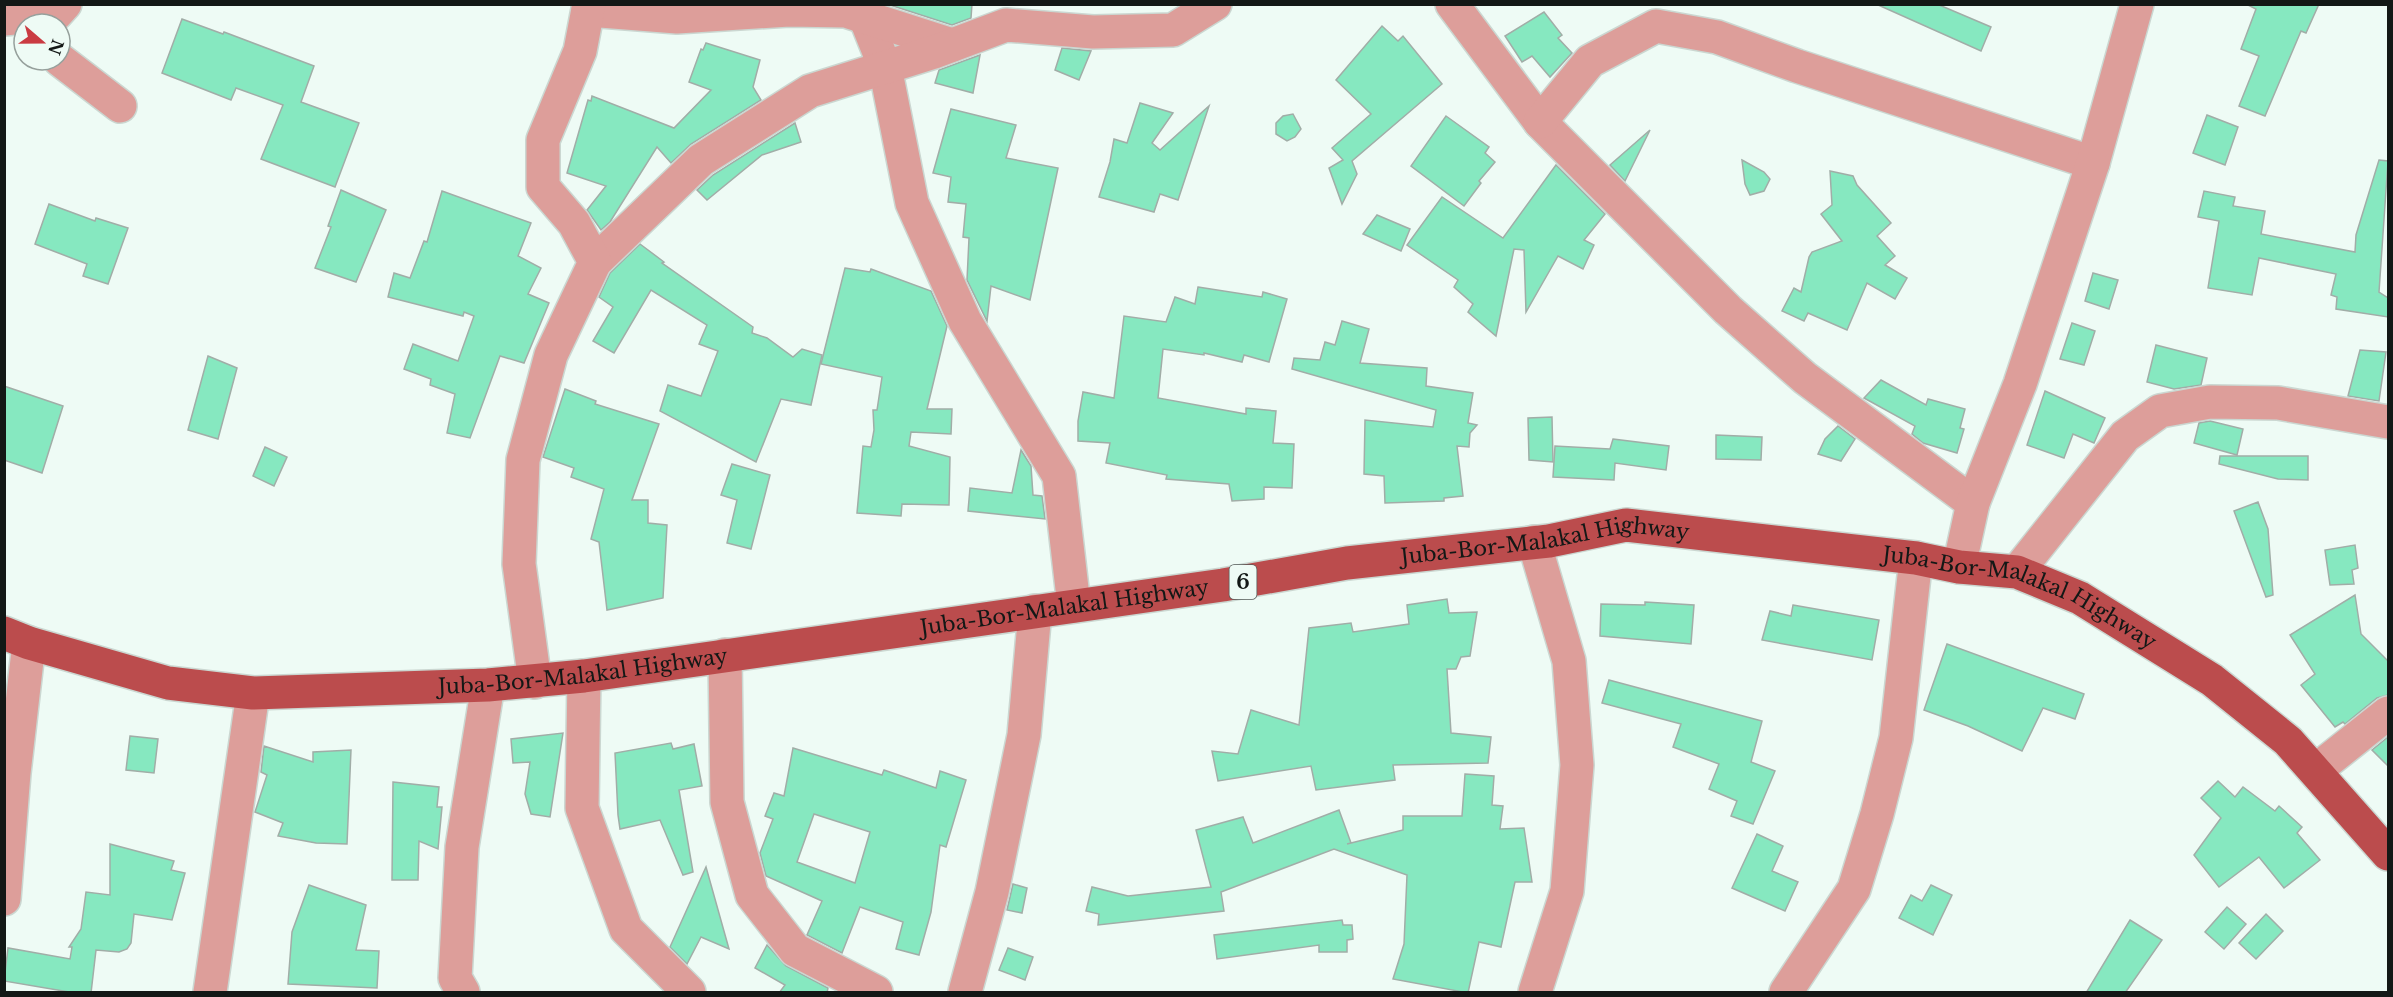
<svg xmlns="http://www.w3.org/2000/svg" width="2393" height="997" font-family="'Libre Baskerville',serif">
  <style>
    .building { fill: #86e8c0; stroke: #a1ada7; stroke-width: 1.5; fill-rule: evenodd }
    .lines { fill: none; stroke-linecap: round; stroke-linejoin: round }
    .street-casing { stroke: #cbd7d1; stroke-width: 36 }
    .primary-casing { stroke: #cbd7d1; stroke-width: 36 }
    .street { stroke: #dd9e9a; stroke-width: 33 }
    .primary { stroke: #bb4c4d; stroke-width: 33 }
    .labels { text-anchor: middle; dominant-baseline: central; stroke-width: 5; stroke-linejoin: round; paint-order: stroke }
    .shield { fill: #eefbf5; stroke: #555c59; stroke-width: 1.5 }
    .shield-label { font-size: 20px; font-weight: bold; fill: #131816 }
    .street-label { font-size: 21px; fill: #131816; stroke: #eefbf5 }
  </style>
  <rect width="100%" height="100%" fill="#eefbf5"/>
  <g class="building">
    <path d="M887,4H972L971,18L952,25Z"/>
    <path d="M1876,4H1937L1991,27L1981,51Z"/>
    <path d="M2246,4H2319L2306,33L2301,31L2265,116L2239,106L2259,56L2241,49L2256,9Z"/>
    <path d="M1544,12L1562,35L1558,38L1572,53L1550,77L1532,56L1522,62L1505,36Z"/>
    <path d="M182,19L223,34L224,32L314,66L301,102L359,123L335,187L261,159L283,105L236,88L231,100L162,73Z"/>
    <path d="M1382,26L1398,41L1403,36L1442,84L1352,161L1357,174L1342,204L1329,168L1343,160L1332,148L1371,114L1336,80Z"/>
    <path d="M706,43L760,60L753,87L761,100L691,144L671,163L657,147L610,222L601,230L587,210L606,186L567,173L588,100L591,101L592,96L674,128L711,90L689,82L701,49L703,50Z"/>
    <path d="M1062,48L1091,51L1079,80L1055,70Z"/>
    <path d="M980,55L973,93L935,83L939,70Z"/>
    <path d="M1140,103L1173,113L1152,143L1160,150L1209,106L1178,200L1160,194L1154,212L1099,197L1110,162L1114,139L1127,143Z"/>
    <path d="M951,109L1016,125L1006,158L1058,168L1030,300L991,286L987,321L967,280L969,238L963,237L966,204L948,202L951,177L933,173Z"/>
    <path d="M1293,114L1301,129L1295,137L1287,141L1276,134V123L1283,116Z"/>
    <path d="M2207,115L2238,127L2225,165L2193,153Z"/>
    <path d="M1446,116L1489,147L1485,153L1495,162L1479,181L1481,183L1464,206L1411,166Z"/>
    <path d="M795,123L801,142L762,155L707,200L697,190L713,175Z"/>
    <path d="M1650,130L1625,181L1610,165Z"/>
    <path d="M1742,160L1764,172L1770,179L1764,191L1750,195L1745,184Z"/>
    <path d="M2379,160L2388,161L2379,292L2388,298V317L2336,309L2337,297L2331,295L2336,274L2259,258L2252,295L2208,288L2219,221L2198,217L2204,191L2235,197L2233,206L2265,211L2261,234L2355,252L2356,235Z"/>
    <path d="M1556,165L1605,214L1584,240L1594,245L1583,269L1558,256L1526,312L1524,250L1514,249L1496,336L1468,312L1473,304L1454,287L1458,280L1407,245L1442,197L1503,238Z"/>
    <path d="M1830,171L1853,176L1857,185L1891,223L1877,236L1895,256L1885,265L1907,278L1895,299L1867,283L1847,330L1808,313L1804,321L1782,311L1794,288L1801,292L1809,257L1812,252L1842,241L1821,214L1832,205Z"/>
    <path d="M341,190L386,210L356,282L315,268L331,227L328,226Z"/>
    <path d="M442,191L531,223L518,256L541,268L528,294L549,303L524,363L500,356L470,438L447,433L455,394L430,385L431,379L404,369L413,344L458,361L474,316L464,312L463,316L388,297L394,273L410,278L424,241L427,242Z"/>
    <path d="M49,204L95,221L96,218L128,228L108,284L83,276L87,264L35,244Z"/>
    <path d="M1377,215L1410,229L1401,251L1363,234Z"/>
    <path d="M640,244L664,262L662,263L753,327L752,333L767,338L793,357L802,349L822,355L811,405L781,399L756,462L660,411L668,385L701,396L718,351L699,344L707,325L651,290L614,353L593,341L613,307L599,297L610,273Z"/>
    <path d="M845,268L870,272L871,269L931,291L947,326L927,409H952L951,434L911,432L909,446L950,457L949,505L902,504L901,516L857,513L863,446L871,447L874,430L873,410H877L882,377L821,364Z"/>
    <path d="M2093,273L2118,280L2109,309L2085,301Z"/>
    <path d="M1198,287L1262,297L1263,292L1287,299L1269,362L1244,355L1242,362L1204,353V355L1163,349L1158,398L1246,414V408L1276,411L1273,443L1294,444L1292,488L1264,487V499L1232,501L1229,484L1166,479L1167,475L1106,463L1110,443L1078,441V421L1083,392L1114,398L1124,316L1166,322L1175,297L1195,304Z"/>
    <path d="M1342,321L1369,329L1360,363L1427,368L1426,386L1473,393L1468,423L1477,425L1470,433L1469,447L1457,446L1463,496L1444,498V501L1385,503L1384,476L1364,474L1365,420L1433,427L1436,410L1292,369L1294,358L1320,360L1325,342L1335,345Z"/>
    <path d="M2072,323L2095,331L2084,365L2060,359Z"/>
    <path d="M2156,345L2207,358L2201,385L2174,389L2147,382Z"/>
    <path d="M2360,350L2386,352L2379,401L2348,396Z"/>
    <path d="M208,356L237,368L218,439L188,430Z"/>
    <path d="M1881,380L1926,405L1928,399L1965,409L1960,428L1964,429L1957,453L1923,443L1912,434L1915,426L1864,398Z"/>
    <path d="M4,386L63,406L42,473L4,460Z"/>
    <path d="M565,389L596,401L595,404L659,424L632,500H648V523L667,525L663,598L607,610L599,542L591,539L604,489L571,477L574,468L543,457Z"/>
    <path d="M2045,391L2105,418L2094,443L2073,434L2064,458L2027,445Z"/>
    <path d="M1552,417L1553,462L1529,460L1528,418Z"/>
    <path d="M2210,421L2243,429L2237,455L2194,443L2199,423Z"/>
    <path d="M1838,426L1855,439L1841,461L1818,454L1825,439Z"/>
    <path d="M1716,435L1762,437L1761,460L1716,459Z"/>
    <path d="M1613,439L1669,446L1666,470L1615,463L1614,480L1553,477L1555,446L1610,449Z"/>
    <path d="M265,447L287,457L274,486L253,476Z"/>
    <path d="M1021,450L1031,466L1033,495L1042,496L1045,519L968,511L970,488L1012,493Z"/>
    <path d="M2220,456H2308V480L2278,479L2219,464Z"/>
    <path d="M732,464L770,475L751,549L727,543L737,500L721,495Z"/>
    <path d="M2258,502L2268,529L2273,595L2266,597L2234,511Z"/>
    <path d="M2355,545L2358,568L2352,570L2354,584L2330,585L2325,550Z"/>
    <path d="M2355,595L2361,634L2388,661V695L2377,698L2345,724L2343,722L2335,727L2301,685L2315,674L2290,635Z"/>
    <path d="M1447,599L1449,613L1477,612L1470,656L1461,657L1456,669H1447L1451,733L1491,737L1488,763L1393,765L1395,780L1316,790L1311,766L1218,781L1212,751L1238,754L1251,710L1299,725L1309,628L1351,623L1353,632L1409,624L1407,605Z"/>
    <path d="M1645,602L1694,605L1691,644L1600,636L1601,604L1645,605Z"/>
    <path d="M1793,605L1879,620L1872,660L1762,640L1770,611L1791,616Z"/>
    <path d="M1947,644L2084,694L2075,719L2043,708L2022,751L1968,726L1924,710Z"/>
    <path d="M1609,680L1762,721L1751,762L1775,771L1753,824L1731,816L1737,801L1709,789L1719,764L1673,747L1681,724L1602,703Z"/>
    <path d="M563,733L550,817L531,814L525,794L530,762L513,763L511,739Z"/>
    <path d="M130,736L158,739L154,773L126,770Z"/>
    <path d="M2388,737V766L2372,750Z"/>
    <path d="M671,743L673,749L694,744L702,786L679,790L693,872L683,875L660,820L620,829L618,815L615,753Z"/>
    <path d="M264,746L313,762V752L351,750L347,844L316,843L278,836L283,823L255,812L267,775L261,772Z"/>
    <path d="M793,748L882,775L884,770L936,788L940,771L966,780L946,847L940,845L931,912L919,955L896,949L903,922L860,907L842,953L807,935L822,901L766,876L760,853L773,819L765,816L774,793L784,796ZM814,814L870,832L855,883L797,862Z"/>
    <path d="M1465,774L1494,776L1492,805L1503,806L1500,829L1524,828L1532,882H1515L1501,947L1479,942L1468,993L1393,979L1404,944L1407,875L1334,849L1221,892L1224,911L1098,925L1099,914L1086,911L1092,887L1128,896L1211,887L1196,830L1243,817L1253,843L1339,810L1351,843L1347,844L1403,830V816H1462Z"/>
    <path d="M2218,781L2235,797L2243,787L2275,811L2279,806L2302,827L2297,833L2320,860L2284,888L2259,857L2219,887L2194,855L2221,818L2201,798Z"/>
    <path d="M393,782L439,787L437,807H442L438,849L419,841L418,880H392Z"/>
    <path d="M1757,834L1783,846L1772,871L1798,882L1785,911L1732,888Z"/>
    <path d="M110,844L174,861L171,870L185,873L172,920L134,914L131,943L127,949L119,952L96,950L91,993H75L4,981L8,948L70,959L72,947H69L81,929L86,892L110,895Z"/>
    <path d="M706,867L729,949L701,937L687,964L670,947Z"/>
    <path d="M1013,884L1027,888L1022,913L1007,910Z"/>
    <path d="M309,885L366,905L356,950L379,951L377,988L288,984L292,932Z"/>
    <path d="M1931,885L1952,895L1933,935L1899,918L1911,895L1922,901Z"/>
    <path d="M2227,907L2246,924L2224,949L2205,932Z"/>
    <path d="M2266,914L2283,931L2256,959L2239,943Z"/>
    <path d="M1342,920L1343,925H1352L1353,939L1347,940V952H1319V945L1217,959L1214,935Z"/>
    <path d="M2130,920L2162,940L2125,993H2086Z"/>
    <path d="M767,945L786,966L828,988L827,993H779L785,985L755,968Z"/>
    <path d="M1008,948L1033,957L1025,980L999,970Z"/>
  </g>
  <g class="lines">
    <g class="street-casing">
      <g id="street">
        <path d="M864,4L865,17L885,67L912,203L965,321L1059,476L1074,606"/>
        <path d="M1452,4L1540,122L1728,310L1805,378L1973,503"/>
        <path d="M588,10L677,17L789,10L846,11L952,45"/>
        <path d="M4,19L56,14L65,4"/>
        <path d="M60,60L120,106"/>
        <path d="M1540,122L1590,61L1656,26L1717,37L1797,66L2093,163"/>
        <path d="M595,262L701,160L810,91L934,52L1006,25L1093,32L1173,30L1215,4"/>
        <path d="M1534,542L1569,661L1577,765L1567,891L1535,992"/>
        <path d="M1959,567L1973,503L2020,384L2093,163L2137,4"/>
        <path d="M2017,572L2125,436L2160,411L2210,402L2278,403L2388,422"/>
        <path d="M725,655L727,802L752,895L795,950L876,992"/>
        <path d="M584,676L582,808L626,929L689,992"/>
        <path d="M535,682L519,564L523,460L551,355L595,262L574,223L543,187V140L580,51L589,4"/>
        <path d="M2315,771L2388,713"/>
        <path d="M4,899L14,773L29,643"/>
        <path d="M210,992L253,693"/>
        <path d="M463,992L455,978L462,847L488,685"/>
        <path d="M965,992L992,892L1024,735L1035,611"/>
        <path d="M1786,992L1854,889L1877,814L1896,738L1916,558"/>
      </g>
    </g>
    <g class="primary-casing">
      <g id="primary">
        <path id="s1" d="M4,633L29,643L168,683L253,693L488,685L584,676L1223,585L1347,563L1549,541L1626,525L1916,558L1959,567L2017,572L2080,598L2212,680L2288,741L2388,854"/>
      </g>
    </g>
    <use href="#street" class="street"/>
    <use href="#primary" class="primary"/>
  </g>
  <g class="labels">
    <rect class="shield" x="1229.5" y="565" width="27" height="34" rx="4.5"/>
    <g class="shield-label">
      <text x="1243" y="582">6</text>
    </g>
    <g class="street-label">
      <text stroke="none"><textPath href="#s1" startOffset="1560">Juba-Bor-Malakal Highway</textPath></text>
      <text stroke="none"><textPath href="#s1" startOffset="2046">Juba-Bor-Malakal Highway</textPath></text>
      <text stroke="none"><textPath href="#s1" startOffset="1074">Juba-Bor-Malakal Highway</textPath></text>
      <text stroke="none"><textPath href="#s1" startOffset="588">Juba-Bor-Malakal Highway</textPath></text>
    </g>
  </g>
  <rect width="2393" height="997" fill="none" stroke="#131816" stroke-width="12"/>
  <g transform="translate(42 42) rotate(110)"><circle r="28" fill="#eefbf5" stroke="#96a09c" stroke-width="1.5"/>
  <path d="M0-4.5L10 22L0 15L-10 22Z" fill="#ca3b42"/>
  <text y="-9" font-size="16" font-weight="bold" text-anchor="middle" fill="#131816">N</text>
  </g>
</svg>
